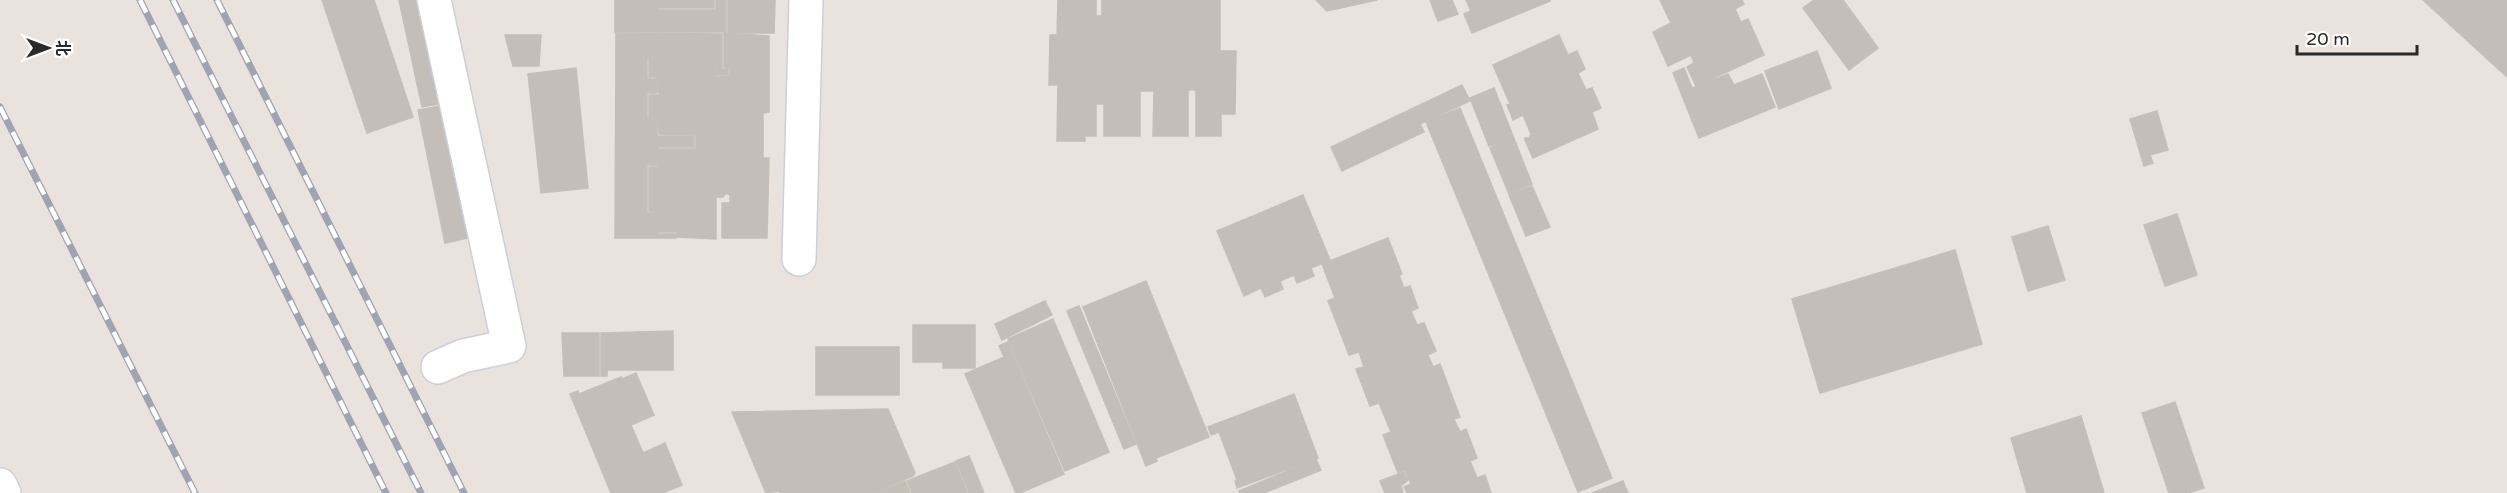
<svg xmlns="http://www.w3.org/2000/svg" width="2507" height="493" font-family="'Varela Round','Noto Sans SC',sans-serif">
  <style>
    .building { fill: #c3beb8; stroke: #c5bfb7; stroke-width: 1.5 }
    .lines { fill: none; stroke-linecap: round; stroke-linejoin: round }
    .street-casing { stroke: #cbcfda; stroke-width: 36 }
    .street { stroke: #fff; stroke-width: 33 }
    .rail-casing { stroke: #a0a4b2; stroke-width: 7 }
    .rail { stroke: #fff; stroke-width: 4.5; stroke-dasharray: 14; stroke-linecap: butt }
  </style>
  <rect width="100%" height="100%" fill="#eae3dd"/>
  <g class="building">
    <path d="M322,0H374L413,117L367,133Z"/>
    <path d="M399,0H430L451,102L422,107Z"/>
    <path d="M615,0H657V10H716V0H726V32H615Z"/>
    <rect x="658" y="0" width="56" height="8"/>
    <path d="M728,0H775L774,33H728Z"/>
    <path d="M1058,0H1096V16H1102V0H1220V51H1236L1235,114H1221V136H1196V90H1188V136H1153L1154,91H1140V136H1104V104H1096V136H1085V141H1057L1058,85H1049L1050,35H1057Z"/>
    <path d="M1316,0H1377L1327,11Z"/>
    <path d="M1430,0H1452L1458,14L1438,21Z"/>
    <path d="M1466,0H1550V1L1472,33L1464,14L1471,11Z"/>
    <path d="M1660,0H1742L1744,4L1735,9L1741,22L1748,19L1764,55L1696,86L1687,67L1694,63L1691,55L1668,66L1653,32L1671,23Z"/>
    <path d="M1814,0H1843L1878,48L1849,70L1803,8Z"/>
    <path d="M2423,0H2507V77Z"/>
    <path d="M616,33L722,34V69H728V75H717V58H647V79H657V93H647V118H657V136H694V147H657V165H647V213H657V234H676V238H615Z"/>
    <path d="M724,33L769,36V112L763,113V158H769L767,238H722V203H730V195L726,193L723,197H716V239L677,237V232H658L657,212L649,211V167H658V149H696V135L659,134L657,118L649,117V95H659L657,77H649V59H716V77L729,76L730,69L724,67Z"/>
    <path d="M505,35H541L539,66H513Z"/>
    <path d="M1559,35L1568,55L1577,51L1585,69L1578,73L1586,90L1592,88L1601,108L1592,112L1598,129L1533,158L1525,140V138H1529L1531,134L1523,115L1513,120L1507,105L1510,104L1493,65Z"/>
    <path d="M1817,51L1831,88L1779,109L1765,71Z"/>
    <path d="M576,68L588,188L541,193L528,74Z"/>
    <path d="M1684,68L1692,88L1728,74L1734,85L1762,74L1775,107L1699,138L1673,73Z"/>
    <path d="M1462,85L1470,101L1420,124L1424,132L1342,171L1331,147Z"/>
    <path d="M1494,88L1532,184L1509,194L1490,148L1513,139L1489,146L1470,98Z"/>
    <path d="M451,104L477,236L445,243L418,110Z"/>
    <path d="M1460,108L1612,478L1578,492L1426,122Z"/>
    <path d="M2157,111L2168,150L2150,155L2153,163L2144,166L2130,119Z"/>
    <path d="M1532,186L1550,227L1526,236L1509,195Z"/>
    <path d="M1303,195L1330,260L1311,268L1314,276L1297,283L1294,275L1280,281L1283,289L1265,297L1261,288L1244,296L1217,231Z"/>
    <path d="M2177,214L2197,275L2165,286L2144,225Z"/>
    <path d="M2048,226L2065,280L2028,291L2012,237Z"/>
    <path d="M1388,238L1402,274L1399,275L1404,288L1410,286L1418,308L1411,311L1417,325L1424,323L1436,351L1428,355L1433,367L1440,364L1460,417L1454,419L1460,432L1466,429L1477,458L1470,461L1477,478L1485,475L1491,493H1407L1404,487L1411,484L1405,470L1398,473L1383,435L1391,432L1379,403L1370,406L1356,369L1364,367L1359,352L1349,355L1328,301L1335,298L1322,264Z"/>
    <path d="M1955,250L1982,344L1820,393L1792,299Z"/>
    <path d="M1146,281L1209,437L1156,458L1157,461L1146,466L1083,307Z"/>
    <path d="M1045,301L1052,315L1002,340L995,324Z"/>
    <path d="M1079,306L1136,444L1124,449L1067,311Z"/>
    <path d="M1053,319L1109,452L1065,471L1008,339Z"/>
    <path d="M913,325H975V368H943V362H913Z"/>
    <path d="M673,331V370H607V376H601V333Z"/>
    <path d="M562,333H599V376H564Z"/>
    <path d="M1008,342L1064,474L1020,493H1016L965,374L1004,357L999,346Z"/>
    <rect x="816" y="347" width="83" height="48"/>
    <path d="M636,373L654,415L631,425L643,453L665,443L682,485L663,493H611L570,394L578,391L579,394L621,377L622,379Z"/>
    <path d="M1294,394L1318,458L1237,488L1235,481L1237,480L1219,432L1211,435L1208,427Z"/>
    <path d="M2175,402L2204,488L2188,493H2169L2142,413Z"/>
    <path d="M888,409L915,473L913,476L873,493H780L779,491L766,493L732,412Z"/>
    <path d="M2081,416L2104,493H2027L2011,438Z"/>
    <path d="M969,456L984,493H969L956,461Z"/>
    <path d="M1316,459L1321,470L1264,493H1240L1239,491Z"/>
    <path d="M955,462L967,493H912L907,481Z"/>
    <path d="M1404,472L1408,480L1401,486L1403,493H1385L1380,481Z"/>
    <path d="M905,481L910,493H876Z"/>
    <path d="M1623,481L1628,493H1592Z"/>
  </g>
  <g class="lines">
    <g class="street-casing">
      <g id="street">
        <path d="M434,0L509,346L463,356L438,367"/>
        <path d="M799,259L806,0"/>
        <path d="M0,485L4,493"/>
      </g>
    </g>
    <use href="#street" class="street"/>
    <g class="rail-casing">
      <g id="rail">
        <path d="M140,0L386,493"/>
        <path d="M173,0L421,493"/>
        <path d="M217,0L464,493"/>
        <path d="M0,107L195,493"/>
      </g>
    </g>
    <use href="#rail" class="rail"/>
  </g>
  <g transform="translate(48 48) rotate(90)" stroke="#ffffff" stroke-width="4.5" paint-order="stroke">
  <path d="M0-4.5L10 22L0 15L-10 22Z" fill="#292929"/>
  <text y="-9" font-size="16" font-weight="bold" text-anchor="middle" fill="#292929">北</text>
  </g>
  <path d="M2297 45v9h120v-9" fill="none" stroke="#292929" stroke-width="3"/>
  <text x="2306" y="45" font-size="18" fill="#292929" stroke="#ffffff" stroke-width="4.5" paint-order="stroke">20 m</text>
</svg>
